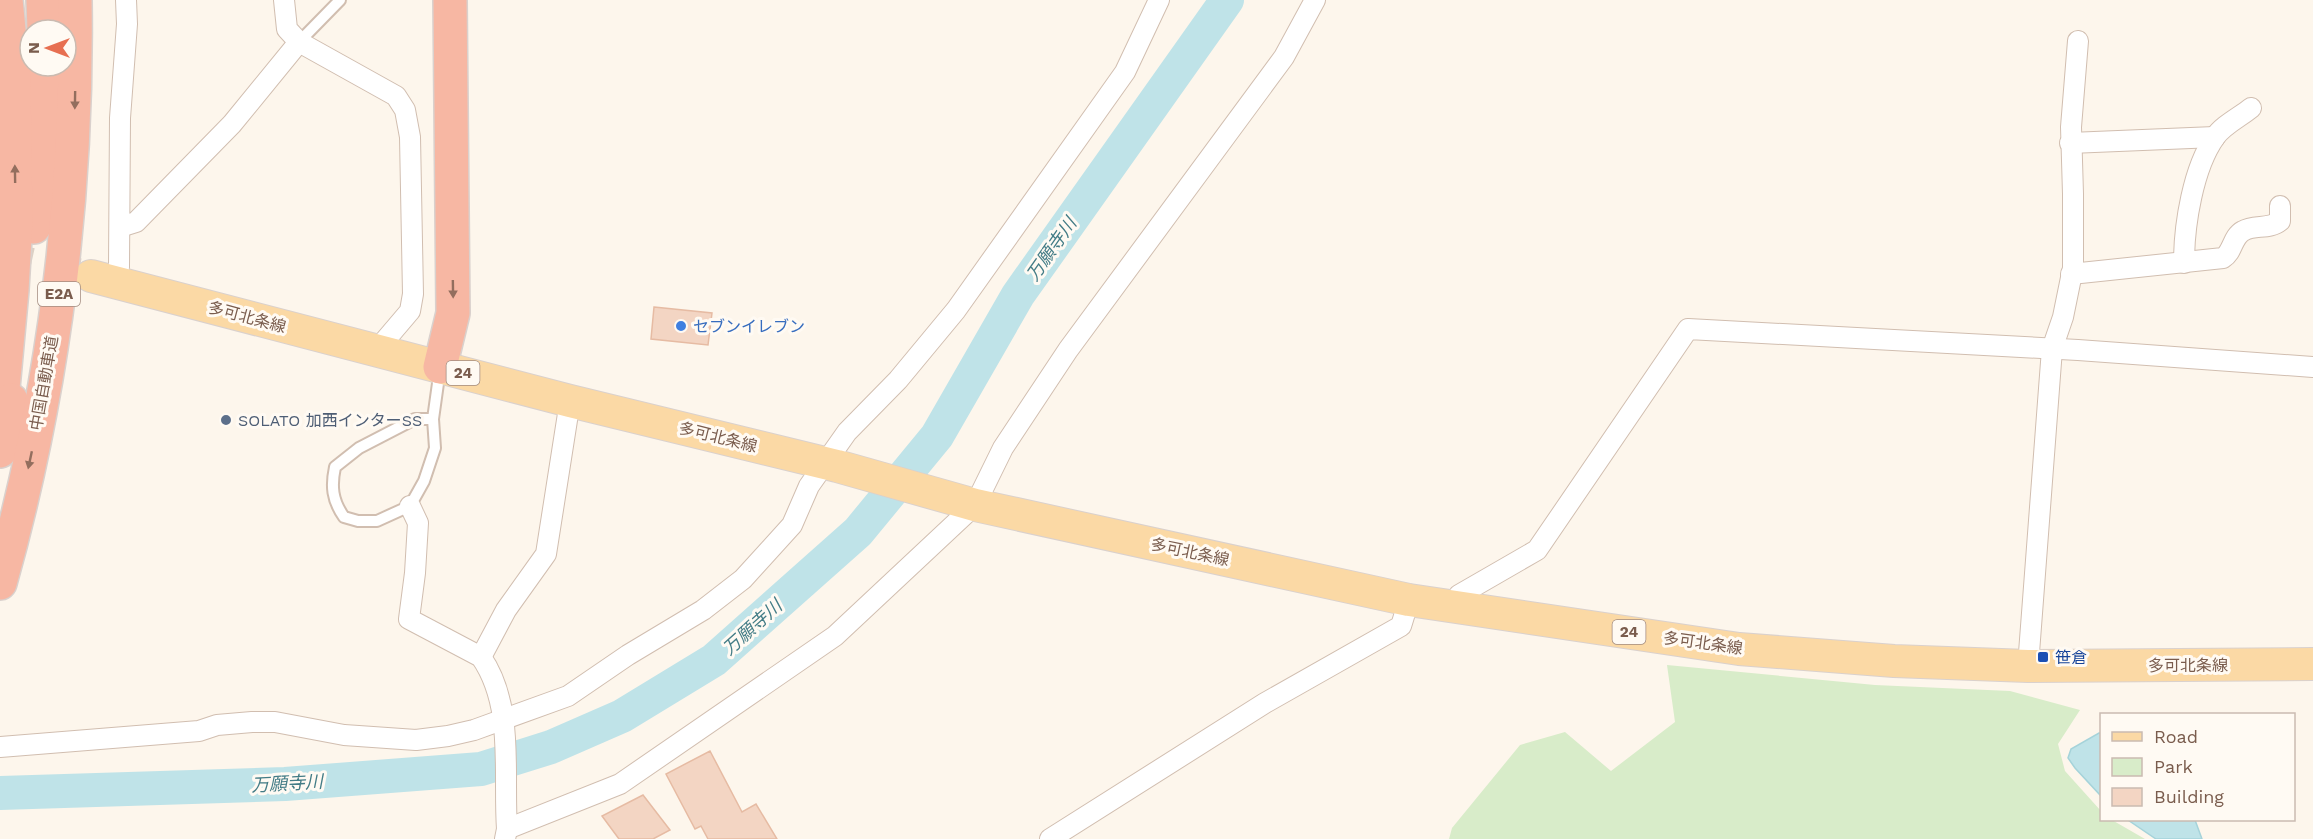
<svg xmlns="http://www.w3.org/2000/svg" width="2313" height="839" font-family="'Work Sans','Noto Sans JP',sans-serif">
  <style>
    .green { fill: #d8ecc9 }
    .water { fill: #bfe3e8; stroke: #a5d3da; stroke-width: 1.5 }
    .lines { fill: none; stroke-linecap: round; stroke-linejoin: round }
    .river { stroke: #bfe3e8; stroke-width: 34 }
    .building { fill: #f3d5c3; stroke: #e6bba3; stroke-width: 1.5 }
    .primary-tunnel { stroke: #dcd0c4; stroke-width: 32; stroke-dasharray: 32 16; stroke-linecap: butt }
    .service-casing { stroke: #d1beb0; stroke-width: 14 }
    .minor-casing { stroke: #d1beb0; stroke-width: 22 }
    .primary-casing { stroke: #dad1cd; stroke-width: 34 }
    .motorway-casing { stroke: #dad1cd; stroke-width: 36 }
    .service { stroke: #fff; stroke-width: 10 }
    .minor { stroke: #fff; stroke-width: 20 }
    .primary { stroke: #fbd9a5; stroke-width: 32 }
    .motorway { stroke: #f7b7a3; stroke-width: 33 }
    .oneway { fill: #936e5e }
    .shop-dot { fill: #3f7fe0; stroke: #fffaf3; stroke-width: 2 }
    .service-dot { fill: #5c6f8a; stroke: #fffaf3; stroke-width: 2 }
    .transit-dot { fill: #1a4fb4; stroke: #fffaf3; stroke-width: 2 }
    .labels { text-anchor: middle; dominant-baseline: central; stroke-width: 6; stroke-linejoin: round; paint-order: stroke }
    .shield { fill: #fffaf3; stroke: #a28b7f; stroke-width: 1.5 }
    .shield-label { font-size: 15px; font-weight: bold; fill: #7a5c4d }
    .street-label { font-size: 16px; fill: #7a5c4d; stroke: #fffaf3 }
    .shop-label { font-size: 16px; fill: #366cbe; stroke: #fffaf3; text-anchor: start }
    .service-label { font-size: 16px; fill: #4e5e75; stroke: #fffaf3; text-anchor: start }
    .transit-label { font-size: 16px; fill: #164399; stroke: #fffaf3; text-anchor: start }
    .water-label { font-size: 18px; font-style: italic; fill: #437c86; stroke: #fffaf3 }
  </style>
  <rect width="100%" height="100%" fill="#fdf6ec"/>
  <path class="green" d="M1667,665L1875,685L2010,691L2080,710L2058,744L2065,771L2101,811L2102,820H2112L2145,839H1449L1452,828L1520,745L1565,732L1611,771L1675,722Z"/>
  <g class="water">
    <path d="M2099,733H2102L2101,796L2075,768L2068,758L2071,749Z"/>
    <path d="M2128,820H2195L2202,839H2156Z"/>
  </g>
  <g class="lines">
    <path class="river" d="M0,793L285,784L481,769L551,747L622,716L714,660L858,532L937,436L1018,295L1227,0"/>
  </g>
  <g class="building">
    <path d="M654,307L712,313L708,345L651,339Z"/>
    <path d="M710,751L742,812L756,804L777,839H708L701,826L695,829L666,774Z"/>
    <path d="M643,795L670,830L653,839H619L602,816Z"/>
  </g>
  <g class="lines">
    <path class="primary-tunnel" d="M0,257L87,276"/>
    <g class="service-casing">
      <g id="service">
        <path d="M299,42L340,0"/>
        <path d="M433,419H415L359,448L335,467C331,486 332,500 344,517L358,521H377L410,506L424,481L435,448L433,419L440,369"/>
      </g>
    </g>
    <g class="minor-casing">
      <g id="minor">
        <path d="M284,0L287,29L299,42L396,96L405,110L410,137L413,294L410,311L376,351"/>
        <path d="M2070,143L2215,137"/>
        <path d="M120,227L136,222L232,124L299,42"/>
        <path d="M2184,263C2184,225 2193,168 2215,137C2223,125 2240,117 2251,108"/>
        <path d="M2071,274L2223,258C2233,252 2232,237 2243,231C2254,224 2269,230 2280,221V206"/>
        <path d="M115,283L119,267L120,118L127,24L126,0"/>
        <path d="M410,506L418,523L415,573L409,619L481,657C515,706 503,773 507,829L505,839"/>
        <path d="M1453,606L1459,595L1537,550L1688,329L2078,350L2313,367"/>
        <path d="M481,657L506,610L546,554L570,401"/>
        <path d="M2028,666L2052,349L2063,317L2073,268V194L2071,127L2078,41"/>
        <path d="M0,747L199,731L217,725L252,722H275L344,735L416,740L448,736L474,730L568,696L628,655L703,610L743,579L792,525L809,486L847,432L898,380L956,310L1125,72L1159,0"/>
        <path d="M507,829L620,784L835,636L975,505L1003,448L1068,350L1284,57L1315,0"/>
        <path d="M1050,839L1265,703L1401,626L1409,600"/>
      </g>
    </g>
    <g class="primary-casing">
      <path id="primary" d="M91,276L570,401L837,466L975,505L1409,600L1739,649L1894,661L2028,666L2313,664"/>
    </g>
    <g class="motorway-casing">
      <g id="motorway">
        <path d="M43,0L44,30"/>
        <path d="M34,227L40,159L43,66"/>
        <path d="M440,367L453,313L450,0"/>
        <path d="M0,421L12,290L16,221L14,79L6,0"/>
        <path d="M0,451L11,400"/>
        <path d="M0,583C53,394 78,197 75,0"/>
      </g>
    </g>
    <use href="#service" class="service"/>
    <use href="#minor" class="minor"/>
    <use href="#primary" class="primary"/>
    <use href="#motorway" class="motorway"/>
  </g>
  <defs><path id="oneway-solid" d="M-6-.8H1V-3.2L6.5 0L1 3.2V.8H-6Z" transform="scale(1.5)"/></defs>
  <g class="oneway">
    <use href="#oneway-solid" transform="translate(75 100) rotate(91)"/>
    <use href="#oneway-solid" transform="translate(15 174) rotate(-91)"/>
    <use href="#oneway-solid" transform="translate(453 289) rotate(89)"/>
    <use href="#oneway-solid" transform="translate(30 460) rotate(102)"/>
  </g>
  <circle class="shop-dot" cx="681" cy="326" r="6"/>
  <circle class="service-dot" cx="226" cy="420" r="6"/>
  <rect class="transit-dot" x="2037" y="651" width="12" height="12" rx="3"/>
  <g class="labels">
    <g class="shield">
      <rect x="38" y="282" width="42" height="24" rx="4.5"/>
      <rect x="446.5" y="361" width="33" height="24" rx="4.5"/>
      <rect x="1612.5" y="620" width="33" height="24" rx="4.5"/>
    </g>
    <g class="shield-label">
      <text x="59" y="294">E2A</text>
      <text x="463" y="373">24</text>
      <text x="1629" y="632">24</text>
    </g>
    <g class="street-label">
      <text transform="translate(247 317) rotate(15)">多可北条線</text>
      <text transform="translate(44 383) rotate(-80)">中国自動車道</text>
      <text transform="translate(718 437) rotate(14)">多可北条線</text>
      <text transform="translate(1190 552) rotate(12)">多可北条線</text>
      <text transform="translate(1703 643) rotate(8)">多可北条線</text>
      <text x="2188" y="665">多可北条線</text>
    </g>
    <g class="shop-label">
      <text x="693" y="326">セブンイレブン</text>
    </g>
    <g class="service-label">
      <text x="238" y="420">SOLATO 加西インターSS</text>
    </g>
    <g class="transit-label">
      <text x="2055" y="657">笹倉</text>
    </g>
    <g class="water-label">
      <text transform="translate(1051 249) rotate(-55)">万願寺川</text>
      <text transform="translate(752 627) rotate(-42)">万願寺川</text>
      <text transform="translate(287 783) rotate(-3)">万願寺川</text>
    </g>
  </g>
  <rect x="2100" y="713" width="195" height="108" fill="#fffaf3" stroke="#cabbb1" stroke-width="1.5"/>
  <rect x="2112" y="732" width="30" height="9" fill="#fbd9a5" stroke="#cabbb1" stroke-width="1.5"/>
  <text x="2154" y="743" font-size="18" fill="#7a5c4d">Road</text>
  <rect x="2112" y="758" width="30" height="18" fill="#d8ecc9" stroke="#cabbb1" stroke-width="1.5"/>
  <text x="2154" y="773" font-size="18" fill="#7a5c4d">Park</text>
  <rect x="2112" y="788" width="30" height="18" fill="#f3d5c3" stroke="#cabbb1" stroke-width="1.5"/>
  <text x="2154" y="803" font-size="18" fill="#7a5c4d">Building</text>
  <g transform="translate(48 48) rotate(270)"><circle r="28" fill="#fffaf3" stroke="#cabbb1" stroke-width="1.5"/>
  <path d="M0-4.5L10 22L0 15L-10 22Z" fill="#e76f51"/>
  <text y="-9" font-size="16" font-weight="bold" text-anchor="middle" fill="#7a5c4d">N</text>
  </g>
</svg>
